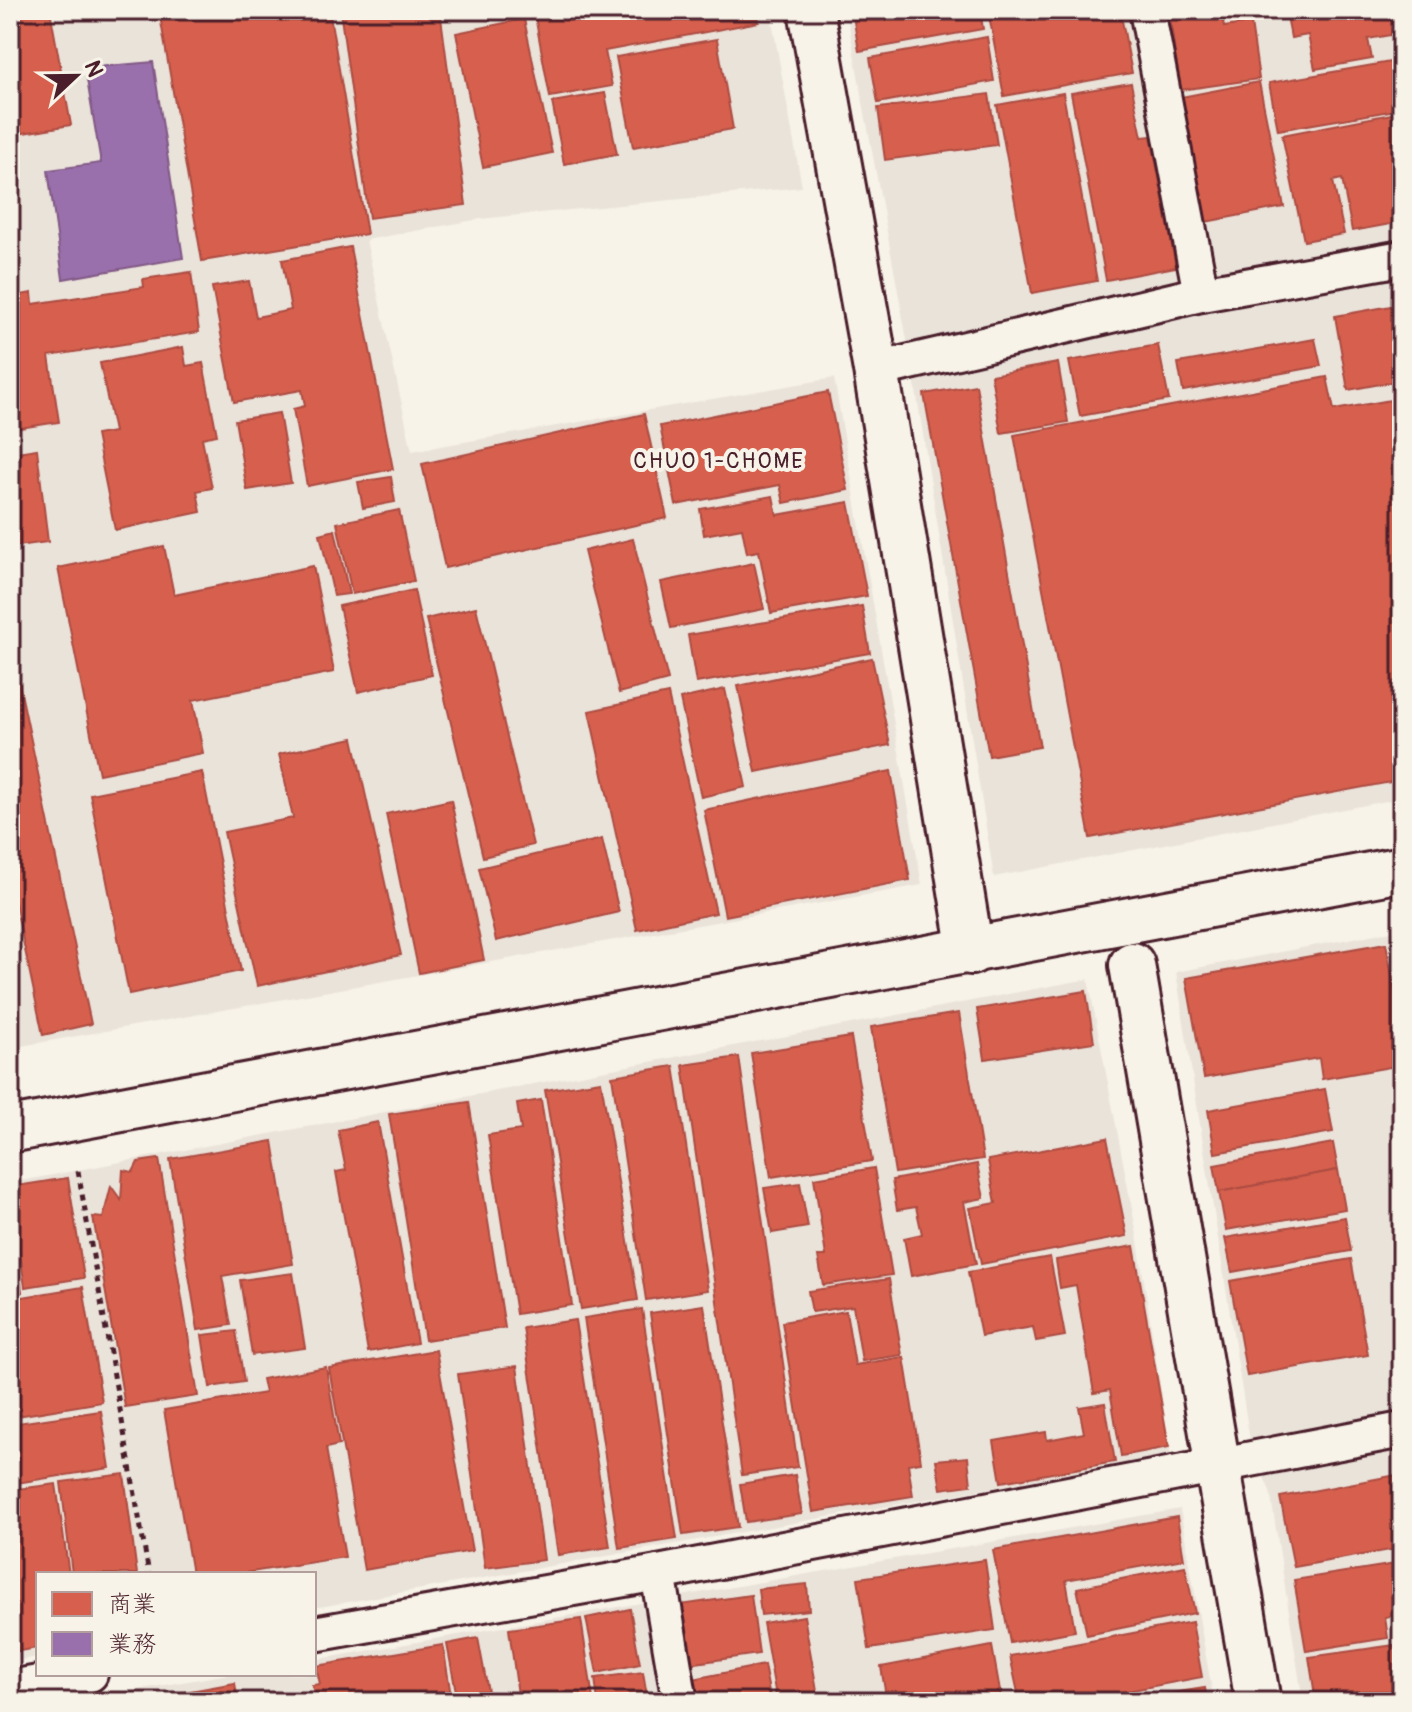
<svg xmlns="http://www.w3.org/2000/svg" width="1412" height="1712" font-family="Pangolin,'Klee One',sans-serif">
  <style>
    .built { fill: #eae3da }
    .shops { fill: #d6604d; stroke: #ac4c43; stroke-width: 2 }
    .offices { fill: #9970ab; stroke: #815885; stroke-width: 2 }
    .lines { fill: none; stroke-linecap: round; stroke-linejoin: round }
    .lane-casing { stroke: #4a1f2b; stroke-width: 40 }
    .street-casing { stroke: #4a1f2b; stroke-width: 50 }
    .path { stroke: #4a1f2b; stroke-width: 5; stroke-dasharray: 6 6; stroke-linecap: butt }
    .lane { stroke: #f7f3e8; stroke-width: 34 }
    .street { stroke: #f7f3e8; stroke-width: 44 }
    .labels { text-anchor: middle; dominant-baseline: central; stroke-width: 8; stroke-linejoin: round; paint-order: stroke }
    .neighbourhood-label { font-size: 22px; letter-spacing: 2px; fill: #4a1f2b; stroke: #f7f3e8 }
  </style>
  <rect width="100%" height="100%" fill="#f7f3e8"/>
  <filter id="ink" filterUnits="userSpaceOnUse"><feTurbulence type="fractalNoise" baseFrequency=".0125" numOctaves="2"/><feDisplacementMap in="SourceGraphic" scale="16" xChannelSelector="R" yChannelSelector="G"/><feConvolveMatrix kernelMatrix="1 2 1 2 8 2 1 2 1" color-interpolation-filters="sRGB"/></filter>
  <g filter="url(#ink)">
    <g class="built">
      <path d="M10,10H770L802,187L480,219L366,240L412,451L834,378L922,885L10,1048Z"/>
      <path d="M846,10H1402V798L994,877L914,378Z"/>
      <path d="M1402,929V1702H1303L1270,1491L1251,1447L1176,972Z"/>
      <path d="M1088,979L1137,1235L1171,1456L314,1608V1574H38V1657L10,1662V1183Z"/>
      <path d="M1180,1509L1214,1702H65L229,1674H314V1660Z"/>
    </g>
    <g class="shops">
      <path d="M50,10L71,125L17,134L10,97V18Z"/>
      <path d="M159,10H329L367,234L202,261Z"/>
      <path d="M340,10H440L466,205L369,218Z"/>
      <path d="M455,10H492L456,16Z"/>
      <path d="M568,10H757L759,22L605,51L612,86L550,97L535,16Z"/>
      <path d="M852,10H980L983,29L859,51Z"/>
      <path d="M988,10H1120L1132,73L1004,96Z"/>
      <path d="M1169,10H1221L1224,27L1251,23L1259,79L1180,90Z"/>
      <path d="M1286,10H1402V33L1368,39L1372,59L1315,69L1308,35L1291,38Z"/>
      <path d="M524,19L552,153L483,167L456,33Z"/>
      <path d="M987,37L994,81L878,103L870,58Z"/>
      <path d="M717,39L733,129L633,147L616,57Z"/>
      <path d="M1402,60V109L1278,130L1269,83Z"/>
      <path d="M1259,82L1284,207L1205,222L1181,97Z"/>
      <path d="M1131,83L1142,137L1151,136L1176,267L1106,280L1071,93Z"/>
      <path d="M605,93L617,154L564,164L552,102Z"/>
      <path d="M1063,93L1097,281L1032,293L997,105Z"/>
      <path d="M989,94L997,145L885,160L878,108Z"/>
      <path d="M1402,112V222L1352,231L1342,179L1333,181L1344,234L1304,241L1282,135Z"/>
      <path d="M350,247L393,469L307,486L293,409L305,406L302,390L234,402L212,287L249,281L256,317L291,310L282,260Z"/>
      <path d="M191,272L199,332L49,356L59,422L13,429L10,297L32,293L33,304L144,287L143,279Z"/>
      <path d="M1402,304V380L1348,390L1335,316Z"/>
      <path d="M1315,339L1321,366L1183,391L1178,363Z"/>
      <path d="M1158,345L1169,400L1080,416L1069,361Z"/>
      <path d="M183,347L186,366L203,363L217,435L202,438L212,488L197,491L201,512L115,530L96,435L114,432L100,363Z"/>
      <path d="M1058,363L1068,422L1001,433L991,375Z"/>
      <path d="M1327,377L1334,410L1402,398V780L1090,838L1014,435Z"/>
      <path d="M976,385L1040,747L989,756L924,394Z"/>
      <path d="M828,392L848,490L784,503L780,485L676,505L660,426Z"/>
      <path d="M279,413L291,483L247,490L235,420Z"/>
      <path d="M644,414L667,518L445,568L422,464Z"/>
      <path d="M37,449L48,542L10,547V453Z"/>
      <path d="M391,477L395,502L363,508L358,482Z"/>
      <path d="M773,496L777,515L849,502L867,596L771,613L759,551L747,553L742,528L704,535L700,509Z"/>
      <path d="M399,510L414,581L352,594L337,523Z"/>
      <path d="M335,530L349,594L334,596L320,534Z"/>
      <path d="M633,539L668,680L619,693L584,551Z"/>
      <path d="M164,546L174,595L313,566L334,672L193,700L203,753L99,774L58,568Z"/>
      <path d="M754,563L764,609L671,628L661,582Z"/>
      <path d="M414,590L432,675L358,692L339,606Z"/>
      <path d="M862,606L870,653L696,683L688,635Z"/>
      <path d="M476,607L533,845L483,857L426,619Z"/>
      <path d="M10,641L91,1024L43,1035L10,879Z"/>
      <path d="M872,658L890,745L756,772L738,686Z"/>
      <path d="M725,689L746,787L701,797L680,699Z"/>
      <path d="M668,694L716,913L637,930L589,711Z"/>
      <path d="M353,738L401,955L257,986L224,832L293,818L279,754Z"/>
      <path d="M891,771L910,880L725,916L704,810Z"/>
      <path d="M202,772L241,971L129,994L90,794Z"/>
      <path d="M451,800L484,960L419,973L386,814Z"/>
      <path d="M602,839L619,912L496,941L479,868Z"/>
      <path d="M1386,943L1402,1031V1065L1322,1079L1319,1058L1204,1078L1186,978Z"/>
      <path d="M1086,991L1094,1042L985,1059L977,1009Z"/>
      <path d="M959,1013L983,1159L895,1173L871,1027Z"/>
      <path d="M851,1037L872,1161L771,1177L751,1053Z"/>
      <path d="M739,1057L798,1467L742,1475L683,1065Z"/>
      <path d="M674,1066L708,1290L646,1300L612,1076Z"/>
      <path d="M601,1081L638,1300L581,1309L545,1090Z"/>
      <path d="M1325,1089L1333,1132L1215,1153L1208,1110Z"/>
      <path d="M541,1100L572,1305L516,1314L488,1135L521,1130L517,1104Z"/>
      <path d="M469,1102L505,1328L425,1340L389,1114Z"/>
      <path d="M378,1122L417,1343L368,1352L336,1172L346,1170L338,1130Z"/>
      <path d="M1107,1138L1127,1236L981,1264L970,1208L996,1203L988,1160Z"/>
      <path d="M273,1141L293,1264L222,1276L231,1325L198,1330L170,1159Z"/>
      <path d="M1333,1143L1338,1170L1219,1192L1214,1165Z"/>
      <path d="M159,1159L198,1396L125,1407L93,1217L103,1218L111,1186L121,1200L123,1170L133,1172L138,1162Z"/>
      <path d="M977,1164L984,1198L964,1202L976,1264L911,1276L904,1238L922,1234L916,1207L897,1210L892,1180Z"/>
      <path d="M874,1168L892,1275L823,1285L818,1256H826L814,1178Z"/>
      <path d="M1338,1170L1345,1209L1226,1230L1219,1192Z"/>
      <path d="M68,1178L84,1278L25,1287L10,1187Z"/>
      <path d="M800,1183L808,1227L772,1233L764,1188Z"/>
      <path d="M10,1217L22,1292L10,1293Z"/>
      <path d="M1345,1217L1351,1251L1232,1272L1225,1238Z"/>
      <path d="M1134,1246L1169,1447L1121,1456L1110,1390L1094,1393L1076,1285L1060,1288L1056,1260Z"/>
      <path d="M1050,1257L1065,1336L1036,1341L1033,1327L981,1336L968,1272Z"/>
      <path d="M1351,1259L1368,1355L1247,1376L1230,1281Z"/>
      <path d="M293,1273L305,1348L252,1355L240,1280Z"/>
      <path d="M889,1279L902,1355L862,1361L853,1306L812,1312L808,1291Z"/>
      <path d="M83,1287L102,1402L11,1417L10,1299Z"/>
      <path d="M704,1305L738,1527L683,1535L650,1313Z"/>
      <path d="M642,1309L677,1539L619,1548L584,1318Z"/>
      <path d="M846,1311L855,1365L904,1357L921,1462L908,1464L913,1496L813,1512L782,1322Z"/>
      <path d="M575,1320L610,1547L558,1555L523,1328Z"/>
      <path d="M236,1331L244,1382L210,1387L202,1335Z"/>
      <path d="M436,1350L472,1551L364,1570L329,1368Z"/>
      <path d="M517,1366L544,1560L485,1568L458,1374Z"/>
      <path d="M326,1367L339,1445L326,1448L345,1557L239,1574H192L164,1410L265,1393L262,1379Z"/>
      <path d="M1105,1403L1115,1462L1001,1482L994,1441L1046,1432L1047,1440L1084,1433L1079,1407Z"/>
      <path d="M101,1411L110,1468L10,1484V1424Z"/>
      <path d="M968,1457L971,1485L941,1489L936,1460Z"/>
      <path d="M124,1474L137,1574H72L61,1482Z"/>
      <path d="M1402,1474V1548L1294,1567L1280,1497Z"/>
      <path d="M795,1475L802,1514L746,1522L740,1484Z"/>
      <path d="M56,1484L69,1574H38V1648L13,1652L10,1490Z"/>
      <path d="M1177,1517L1184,1559L1066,1580L1075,1631L1010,1643L993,1550Z"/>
      <path d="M985,1560L995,1630L869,1649L858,1578Z"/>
      <path d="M1402,1563V1614L1385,1617L1388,1638L1306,1651L1294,1580Z"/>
      <path d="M1185,1566L1195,1613L1087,1635L1077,1588Z"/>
      <path d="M807,1584L809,1610L761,1615L758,1589Z"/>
      <path d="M751,1595L759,1654L688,1664L680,1605Z"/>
      <path d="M630,1609L640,1664L597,1673L586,1618Z"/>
      <path d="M804,1616L819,1702H777L763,1623Z"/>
      <path d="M581,1619L593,1699L519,1702L509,1629Z"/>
      <path d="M1192,1622L1202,1677L1069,1702H1020L1010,1656Z"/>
      <path d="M478,1638L490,1702H458L447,1644Z"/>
      <path d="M1402,1644V1702H1316L1309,1657Z"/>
      <path d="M443,1645L452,1702H316L312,1685L320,1684L316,1666Z"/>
      <path d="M992,1646L1002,1702H887L881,1667Z"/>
      <path d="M764,1665L771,1702H698L693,1679Z"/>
      <path d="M643,1672L648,1702H598L595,1678Z"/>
      <path d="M235,1683L238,1702H169L168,1695Z"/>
      <path d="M1205,1688L1207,1702H1114Z"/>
    </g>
    <path class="offices" d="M153,62L183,258L63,279L48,170L101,163L85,68Z"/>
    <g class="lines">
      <g class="lane-casing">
        <g id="lane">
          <path d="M1147,10L1201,294"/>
          <path d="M876,370L1201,294L1402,258"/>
          <path d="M658,1573L680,1702"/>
          <path d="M314,1634L658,1573L1402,1430"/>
          <path d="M10,1688L90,1674"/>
        </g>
      </g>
      <g class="street-casing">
        <g id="street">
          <path d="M811,10L876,370L971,952"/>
          <path d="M1132,965L1258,1702"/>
          <path d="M10,1130L1402,869"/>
        </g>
      </g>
      <path class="path" d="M78,1171L149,1574"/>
      <use href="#lane" class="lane"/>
      <use href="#street" class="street"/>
    </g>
  </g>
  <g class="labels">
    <g class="neighbourhood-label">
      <text x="719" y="461">CHUO 1-CHOME</text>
    </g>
  </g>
  <rect width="1412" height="1712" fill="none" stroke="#f7f3e8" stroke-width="40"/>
  <rect x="20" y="20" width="1372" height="1672" fill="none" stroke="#4a1f2b" stroke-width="3" filter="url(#ink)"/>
  <rect x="36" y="1572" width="280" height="104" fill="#f7f3e8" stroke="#b29e9c" stroke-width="2"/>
  <rect x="52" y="1592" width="40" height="24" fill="#d6604d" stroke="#b29e9c" stroke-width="2"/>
  <text x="108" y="1612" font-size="24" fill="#4a1f2b">商業</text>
  <rect x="52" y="1632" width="40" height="24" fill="#9970ab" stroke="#b29e9c" stroke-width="2"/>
  <text x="108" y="1652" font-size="24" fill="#4a1f2b">業務</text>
  <g transform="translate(76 76) rotate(68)" stroke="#f7f3e8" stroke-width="6" paint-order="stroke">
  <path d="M0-6L14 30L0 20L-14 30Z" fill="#4a1f2b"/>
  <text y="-12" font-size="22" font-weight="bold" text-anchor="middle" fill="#4a1f2b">N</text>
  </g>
</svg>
